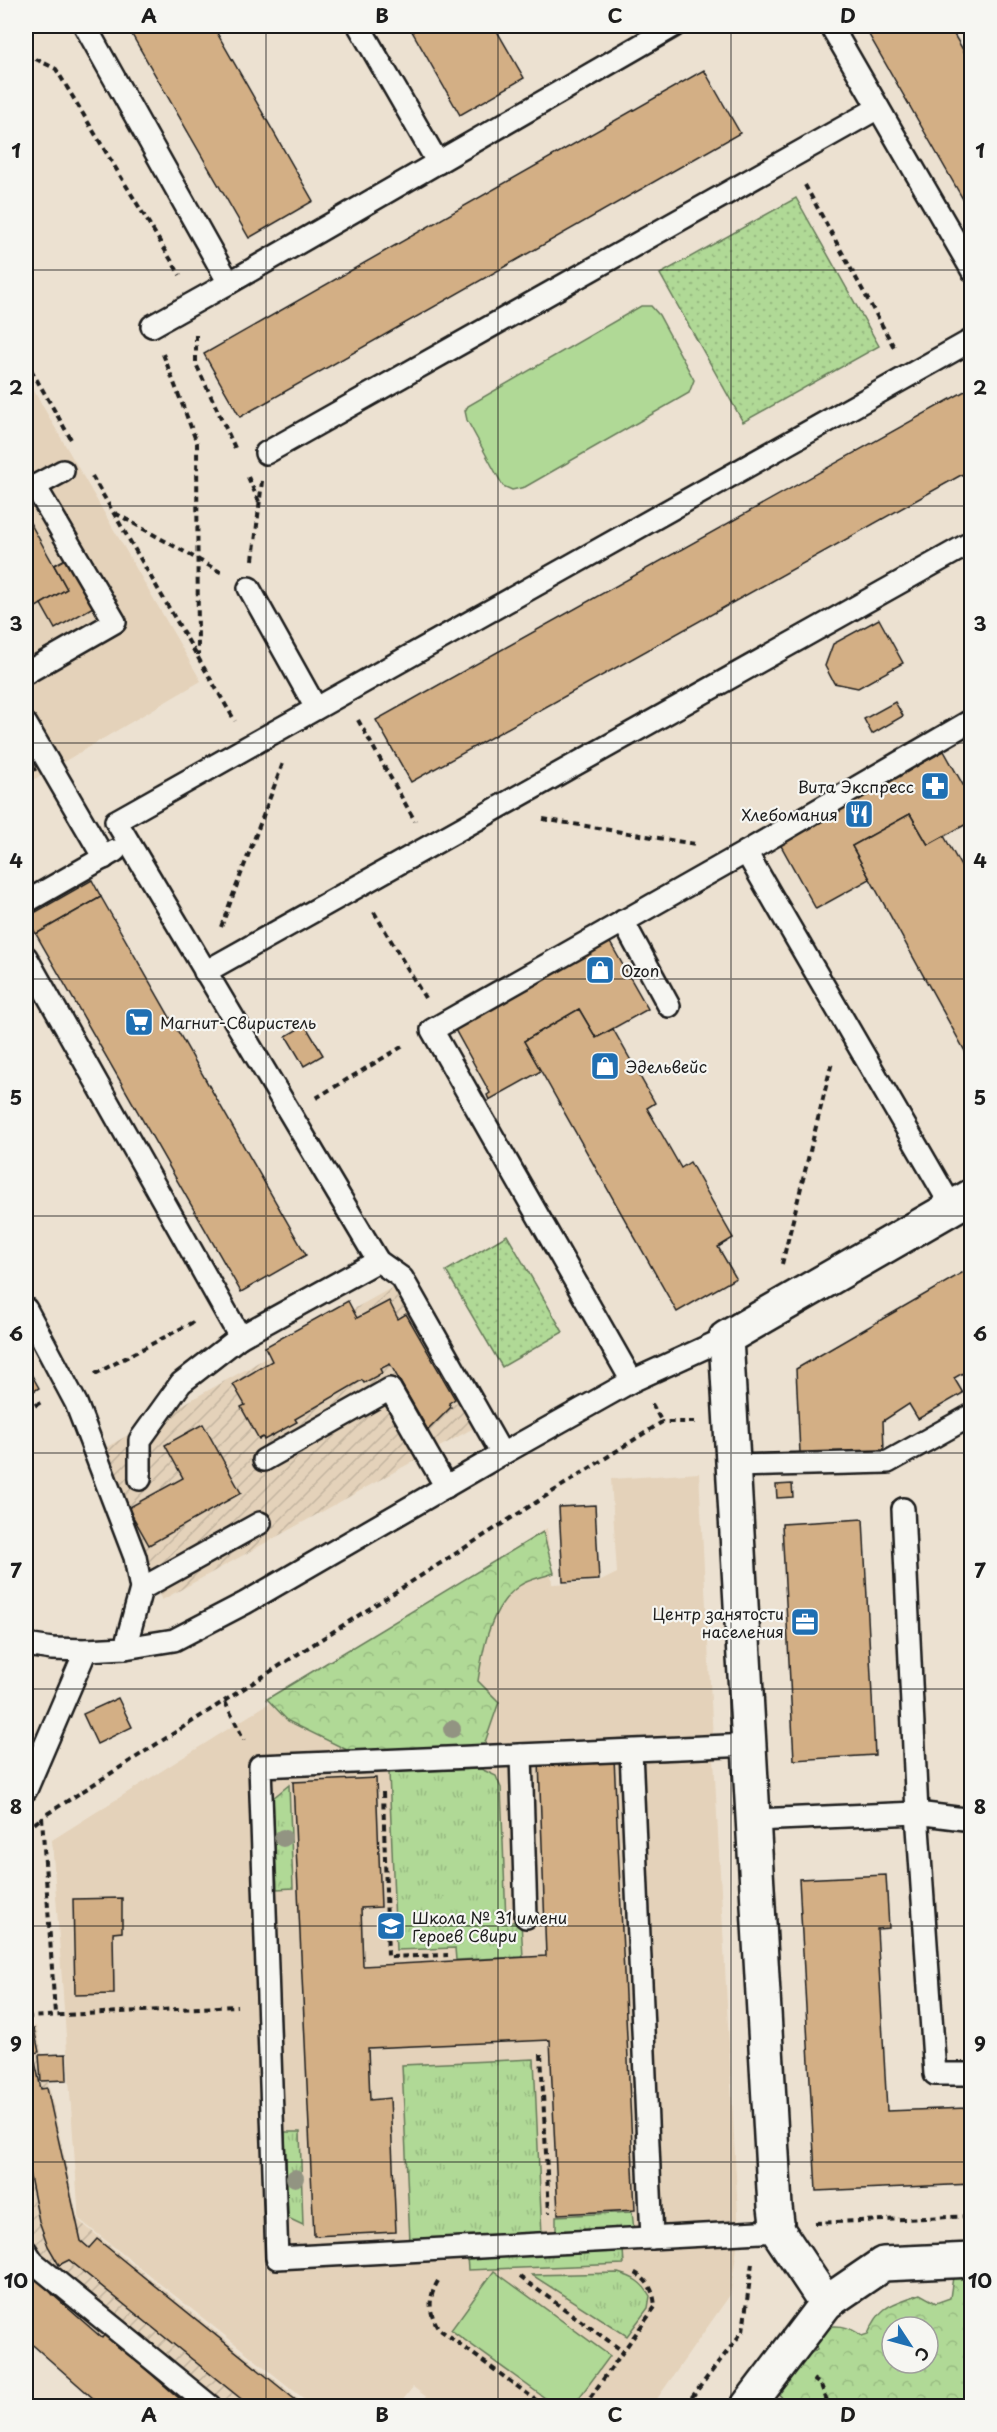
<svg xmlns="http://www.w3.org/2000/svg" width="997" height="2432" font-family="'Playpen Sans',sans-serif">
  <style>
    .built { fill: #e4d2ba }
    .industrial { fill: url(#industrial-furrows) }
    .grass { fill: url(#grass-tufts); stroke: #667a59; stroke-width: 1.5 }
    .forest { fill: url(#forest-crowns); stroke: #667a59; stroke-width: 1.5; fill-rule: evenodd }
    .park { fill: url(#park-dots); stroke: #667a59; stroke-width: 1.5 }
    .pitch { fill: #b0d996; stroke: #667a59; stroke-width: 1.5 }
    .building { fill: #d3af85; stroke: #1c1c1c; stroke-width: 1.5 }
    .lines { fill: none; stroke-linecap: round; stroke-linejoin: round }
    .service-casing { stroke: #1c1c1c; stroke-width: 26 }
    .minor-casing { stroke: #1c1c1c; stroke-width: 38 }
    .path { stroke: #1c1c1c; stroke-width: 4; stroke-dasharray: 6 4.5; stroke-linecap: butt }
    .service { stroke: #f6f6f2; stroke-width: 21 }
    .minor { stroke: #f6f6f2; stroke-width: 33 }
    .tree { fill: #929482 }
    .grid { fill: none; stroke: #1c1c1c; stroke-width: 1.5; stroke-opacity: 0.55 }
    .labels { text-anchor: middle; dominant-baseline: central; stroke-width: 4.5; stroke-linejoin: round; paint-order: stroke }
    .poi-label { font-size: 16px; fill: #1c1c1c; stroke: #f6f6f2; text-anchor: start }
    .neatline { fill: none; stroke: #1c1c1c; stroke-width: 2 }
    .grid-label { font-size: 20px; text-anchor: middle; font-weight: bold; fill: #1c1c1c }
  </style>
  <defs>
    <pattern id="industrial-furrows" width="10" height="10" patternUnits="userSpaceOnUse" patternTransform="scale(1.5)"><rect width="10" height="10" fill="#e4d2ba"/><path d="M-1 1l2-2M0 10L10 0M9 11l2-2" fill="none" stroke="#c3b49f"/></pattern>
    <pattern id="grass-tufts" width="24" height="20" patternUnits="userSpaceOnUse" patternTransform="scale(1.5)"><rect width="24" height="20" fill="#b0d996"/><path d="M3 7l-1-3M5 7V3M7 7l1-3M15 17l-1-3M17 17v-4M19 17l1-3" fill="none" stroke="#97ba81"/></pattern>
    <pattern id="forest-crowns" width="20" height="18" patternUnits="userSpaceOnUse" patternTransform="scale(1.5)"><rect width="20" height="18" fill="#b0d996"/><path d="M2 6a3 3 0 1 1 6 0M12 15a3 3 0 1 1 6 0" fill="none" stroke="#97ba81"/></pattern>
    <pattern id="park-dots" width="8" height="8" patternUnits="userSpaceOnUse" patternTransform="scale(1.5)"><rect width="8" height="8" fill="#b0d996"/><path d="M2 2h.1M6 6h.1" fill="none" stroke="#97ba81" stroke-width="1.8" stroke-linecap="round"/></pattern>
  </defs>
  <rect width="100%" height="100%" fill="#ece1d1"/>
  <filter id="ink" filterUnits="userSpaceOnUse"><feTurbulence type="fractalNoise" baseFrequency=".0167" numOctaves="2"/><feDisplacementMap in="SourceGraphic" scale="12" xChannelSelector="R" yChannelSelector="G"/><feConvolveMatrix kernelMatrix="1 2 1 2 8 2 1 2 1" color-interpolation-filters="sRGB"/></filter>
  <g filter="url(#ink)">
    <g class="built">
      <path d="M26,377L201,681L26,784Z"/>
      <path d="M699,1473L739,2233L730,2295L652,2406H439L413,2387L398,2406H313L79,2219L52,1840L547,1528L552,1584L599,1582L617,1573L611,1479Z"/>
    </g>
    <g class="industrial">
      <path d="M402,1282L481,1424L162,1600L87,1458Z"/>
      <path d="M36,2026L78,2220L307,2406H102L26,2338V2028Z"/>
    </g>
    <g class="grass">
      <path d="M481,1769L496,1776L501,1788L506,1922H521L523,1957L456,1960L455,1948L396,1950L389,1772Z"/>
      <path d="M289,1785L293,1888L277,1889L273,1798Z"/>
      <path d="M534,2059L542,2236L410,2242L402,2065Z"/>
      <path d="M285,2132H300L303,2225L288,2218Z"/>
      <path d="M632,2212L634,2230L556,2234V2216Z"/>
      <path d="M623,2250L624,2264L468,2270L467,2256Z"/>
      <path d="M618,2273C633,2277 642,2282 650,2296L648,2308L627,2336L532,2275Z"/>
    </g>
    <g class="forest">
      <path d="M543,1532L554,1573C543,1577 528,1579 519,1586C490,1607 483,1648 478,1681L499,1702L483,1748L349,1751L288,1721L267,1699Z"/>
      <path d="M971,2270V2406H784L785,2402L776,2390L788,2356L810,2354L817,2349L815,2337L819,2328C836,2324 848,2325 862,2336L868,2334C881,2304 891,2305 920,2294L936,2303L950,2298L953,2277ZM892,2327H928V2363H892Z"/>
    </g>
    <g class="park">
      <path d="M796,198L879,346L743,422L660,274Z"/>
      <path d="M507,1235L563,1332L502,1367L446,1271Z"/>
    </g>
    <g class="pitch">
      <path d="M641,306H651L659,315L694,380L689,393L525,487L512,490L503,486L467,420L465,411L468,406Z"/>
      <path d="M494,2271L610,2356L573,2406H556L451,2330Z"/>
    </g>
    <g class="building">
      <path d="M127,26H213L313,201L249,238Z"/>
      <path d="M409,26H494L524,78L460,115Z"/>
      <path d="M864,26H949L972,65V215Z"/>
      <path d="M704,70L740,133L240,417L204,354Z"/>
      <path d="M972,387V469L411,782L376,720Z"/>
      <path d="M28,519L67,589L26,613V521Z"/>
      <path d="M67,558L95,606L55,629L41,604L67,589L54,565Z"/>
      <path d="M879,619L903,663L858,688L834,683L825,666L833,644Z"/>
      <path d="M895,702L903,716L872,734L864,719Z"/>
      <path d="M26,751L36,770L26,776Z"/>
      <path d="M944,751L972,801V821L928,845L910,814L852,846L870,879L816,909L779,842Z"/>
      <path d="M910,814L928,845L944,836L972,886V1064L852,846Z"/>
      <path d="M92,880L101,897L36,934L27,917Z"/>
      <path d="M101,897L306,1255L241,1292L36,934Z"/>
      <path d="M608,939L648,1009L596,1038L579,1009L524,1041L541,1071L489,1100L487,1095L490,1093L453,1026Z"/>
      <path d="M579,1009L596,1038L613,1029L655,1103L647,1108L681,1168L690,1162L733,1238L718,1247L736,1278L677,1312L524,1041Z"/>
      <path d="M305,1025L323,1055L304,1066L286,1036Z"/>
      <path d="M972,1267V1368L954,1378L963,1393L918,1419L909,1404L883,1421L884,1451L800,1453L796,1369Z"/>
      <path d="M348,1301L357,1318L389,1301L398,1319L406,1314L455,1399L449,1403L451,1407L428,1430L390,1364L380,1369L382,1373L364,1383L362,1380L295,1419L297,1422L264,1440L263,1437L259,1439L241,1407L245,1405L233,1384L272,1361L265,1347Z"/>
      <path d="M26,1365L39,1388L26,1396Z"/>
      <path d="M203,1424L241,1493L149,1545L128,1508L183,1478L165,1445Z"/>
      <path d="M792,1484L793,1497L777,1498L776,1485Z"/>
      <path d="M595,1505L599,1580L563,1582L559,1507Z"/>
      <path d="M863,1519L875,1755L794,1760L782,1524Z"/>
      <path d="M118,1698L132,1727L97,1744L83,1714Z"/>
      <path d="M614,1758L635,2210L558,2214L550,2040L368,2048L370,2100L390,2098L396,2232L314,2236L293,1782L376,1778L381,1907L361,1908L363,1966L546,1956L539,1761Z"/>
      <path d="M886,1875L889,1928L877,1929L887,2111L967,2108V2100H972V2184L816,2191L799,1879Z"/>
      <path d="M122,1898V1932L113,1933L114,1994L75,1995L73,1899Z"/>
      <path d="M34,2029L39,2052L33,2053L41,2089L47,2088L81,2241L89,2248L97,2239L303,2406H250L69,2260L59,2265L48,2246L39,2221L26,2157V2031Z"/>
      <path d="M66,2054L67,2080L41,2081L39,2055Z"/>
      <path d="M36,2275L53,2295L102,2338L105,2334L188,2406H102L26,2339V2278Z"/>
    </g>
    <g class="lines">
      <g class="service-casing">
        <g id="service">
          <path d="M85,26L229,283L674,26"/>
          <path d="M359,26L438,163"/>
          <path d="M831,26L972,270"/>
          <path d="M152,326L229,283"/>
          <path d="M266,453L878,108"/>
          <path d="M26,491L63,471"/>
          <path d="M249,588L316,708"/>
          <path d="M26,673L115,622L35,486"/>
          <path d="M26,724L104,858"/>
          <path d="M746,852L952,1207"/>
          <path d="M26,902L115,851"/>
          <path d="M623,921L669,1006"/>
          <path d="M26,957L240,1337L378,1261"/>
          <path d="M205,972L972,542"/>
          <path d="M26,1309L76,1403L135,1557L141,1589L125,1648"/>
          <path d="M726,1338L632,1381L432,1030L746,852L972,720"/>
          <path d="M632,1381L502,1454L402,1278L378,1261L116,821L972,340"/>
          <path d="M264,1460L390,1389L446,1487"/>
          <path d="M734,1466L888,1462L972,1415"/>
          <path d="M140,1479V1440L181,1383L240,1337"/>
          <path d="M903,1509L917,1813L935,2074H972"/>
          <path d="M141,1589L260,1523"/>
          <path d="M26,1645L52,1649L86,1650L125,1648L174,1640L245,1603L502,1454"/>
          <path d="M750,1745L260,1766L277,2258L778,2231"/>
          <path d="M631,1751L652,2238"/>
          <path d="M521,1755L526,1917"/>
          <path d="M26,1790L86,1650"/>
          <path d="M754,1820L917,1813L972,1820"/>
          <path d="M26,2251L33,2262L210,2406"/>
        </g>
      </g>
      <g class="minor-casing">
        <g id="minor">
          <path d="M826,2303L778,2231L775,2207L726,1338L972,1196"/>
          <path d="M748,2406L826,2303L883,2264L972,2260"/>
        </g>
      </g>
      <g class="path">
        <path d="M26,54L56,69L180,275"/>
        <path d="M805,185L895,349"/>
        <path d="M196,335V364L235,448"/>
        <path d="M163,354L197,443L198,655"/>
        <path d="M26,361L72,441"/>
        <path d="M92,476L235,721"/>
        <path d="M248,477L260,504"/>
        <path d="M115,513L224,574"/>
        <path d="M253,560L262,481"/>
        <path d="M358,720L415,821"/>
        <path d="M543,819L695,844"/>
        <path d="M374,912L425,998"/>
        <path d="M221,927L283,763"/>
        <path d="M316,1098L405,1045"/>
        <path d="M782,1264L832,1062"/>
        <path d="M95,1374L197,1320"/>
        <path d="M652,1404L662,1422"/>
        <path d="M26,1411L43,1401"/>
        <path d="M225,1702L244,1740"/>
        <path d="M383,1792L388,1957L448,1955"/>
        <path d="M47,1814L662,1422H696"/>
        <path d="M42,1817L55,2014"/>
        <path d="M26,1830L39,1820"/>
        <path d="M26,2017L237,2006"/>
        <path d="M541,2054L549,2213"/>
        <path d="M815,2223L972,2216"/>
        <path d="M520,2277L624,2352"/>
        <path d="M438,2281C428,2298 428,2312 439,2329L544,2406"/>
        <path d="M813,2379L821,2385L829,2406"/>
        <path d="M584,2406L655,2307C654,2290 647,2278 631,2271"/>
        <path d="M685,2406L743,2331L752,2263"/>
      </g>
      <use href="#service" class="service"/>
      <use href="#minor" class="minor"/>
    </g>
    <g class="tree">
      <circle cx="452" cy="1729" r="9"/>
      <circle cx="283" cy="1838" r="9"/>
      <circle cx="295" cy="2178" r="9"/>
    </g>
  </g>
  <path class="grid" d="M266,26V2406M498,26V2406M731,26V2406M26,270H972M26,506H972M26,743H972M26,979H972M26,1216H972M26,1453H972M26,1689H972M26,1926H972M26,2162H972"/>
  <defs>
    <g id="pharmacy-square" transform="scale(1.5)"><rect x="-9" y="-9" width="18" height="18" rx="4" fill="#1f6fb2" stroke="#f6f6f2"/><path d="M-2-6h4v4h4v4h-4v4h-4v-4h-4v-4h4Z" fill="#fff"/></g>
    <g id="restaurant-square" transform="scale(1.5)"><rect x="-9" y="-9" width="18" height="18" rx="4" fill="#1f6fb2" stroke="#f6f6f2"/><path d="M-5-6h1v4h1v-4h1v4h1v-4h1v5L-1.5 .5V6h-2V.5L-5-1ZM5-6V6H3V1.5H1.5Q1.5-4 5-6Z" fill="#fff"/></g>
    <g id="shop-square" transform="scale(1.5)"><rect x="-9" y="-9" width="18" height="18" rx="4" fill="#1f6fb2" stroke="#f6f6f2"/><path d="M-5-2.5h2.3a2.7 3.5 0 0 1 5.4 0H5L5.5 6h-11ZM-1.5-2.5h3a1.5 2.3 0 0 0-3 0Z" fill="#fff"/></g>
    <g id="supermarket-square" transform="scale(1.5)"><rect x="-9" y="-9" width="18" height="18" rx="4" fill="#1f6fb2" stroke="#f6f6f2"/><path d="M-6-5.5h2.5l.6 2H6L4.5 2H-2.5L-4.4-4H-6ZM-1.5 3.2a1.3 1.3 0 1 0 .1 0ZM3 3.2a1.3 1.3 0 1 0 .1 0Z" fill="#fff"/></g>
    <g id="office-square" transform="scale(1.5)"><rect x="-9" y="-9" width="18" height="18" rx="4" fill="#1f6fb2" stroke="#f6f6f2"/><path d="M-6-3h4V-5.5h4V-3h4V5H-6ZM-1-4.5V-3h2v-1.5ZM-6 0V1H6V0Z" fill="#fff"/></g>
    <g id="school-square" transform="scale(1.5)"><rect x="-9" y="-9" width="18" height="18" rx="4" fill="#1f6fb2" stroke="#f6f6f2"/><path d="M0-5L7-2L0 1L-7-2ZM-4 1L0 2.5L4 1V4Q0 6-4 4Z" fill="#fff"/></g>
  </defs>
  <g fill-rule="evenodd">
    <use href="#pharmacy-square" x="935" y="786"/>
    <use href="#restaurant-square" x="859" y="814"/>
    <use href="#shop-square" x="600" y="970"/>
    <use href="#supermarket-square" x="139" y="1022"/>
    <use href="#shop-square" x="605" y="1066"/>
    <use href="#office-square" x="805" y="1622"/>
    <use href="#school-square" x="391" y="1926"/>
  </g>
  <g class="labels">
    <g class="poi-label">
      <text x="914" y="786" text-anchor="end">Вита Экспресс</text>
      <text x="838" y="814" text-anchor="end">Хлебомания</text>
      <text x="621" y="970">Ozon</text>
      <text x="160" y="1022">Магнит-Свиристель</text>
      <text x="626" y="1066">Эдельвейс</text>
      <text x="784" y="1613" text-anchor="end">Центр занятости<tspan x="784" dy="18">населения</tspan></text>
      <text x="412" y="1917">Школа № 31 имени<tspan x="412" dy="18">Героев Свири</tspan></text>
    </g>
  </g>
  <rect width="997" height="2432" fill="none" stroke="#f6f6f2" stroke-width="66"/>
  <g transform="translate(910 2345) rotate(126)"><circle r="28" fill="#f6f6f2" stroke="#9f9f9c" stroke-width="1.5"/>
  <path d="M0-4.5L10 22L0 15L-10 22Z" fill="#1f6fb2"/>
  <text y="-9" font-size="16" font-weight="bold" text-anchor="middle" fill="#1c1c1c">С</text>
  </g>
  <rect x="33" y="33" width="931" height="2366" class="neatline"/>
  <g class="grid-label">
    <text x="149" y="23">A</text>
    <text x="382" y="23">B</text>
    <text x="615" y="23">C</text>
    <text x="848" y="23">D</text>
    <text x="16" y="158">1</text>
    <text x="980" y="158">1</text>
    <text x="16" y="395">2</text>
    <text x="980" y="395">2</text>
    <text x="16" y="631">3</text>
    <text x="980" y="631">3</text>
    <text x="16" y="868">4</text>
    <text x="980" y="868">4</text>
    <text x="16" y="1105">5</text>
    <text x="980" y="1105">5</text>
    <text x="16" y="1341">6</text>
    <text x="980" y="1341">6</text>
    <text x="16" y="1578">7</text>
    <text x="980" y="1578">7</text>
    <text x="16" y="1814">8</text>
    <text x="980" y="1814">8</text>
    <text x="16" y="2051">9</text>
    <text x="980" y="2051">9</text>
    <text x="16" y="2288">10</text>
    <text x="980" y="2288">10</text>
    <text x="149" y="2422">A</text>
    <text x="382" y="2422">B</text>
    <text x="615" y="2422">C</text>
    <text x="848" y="2422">D</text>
  </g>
</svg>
